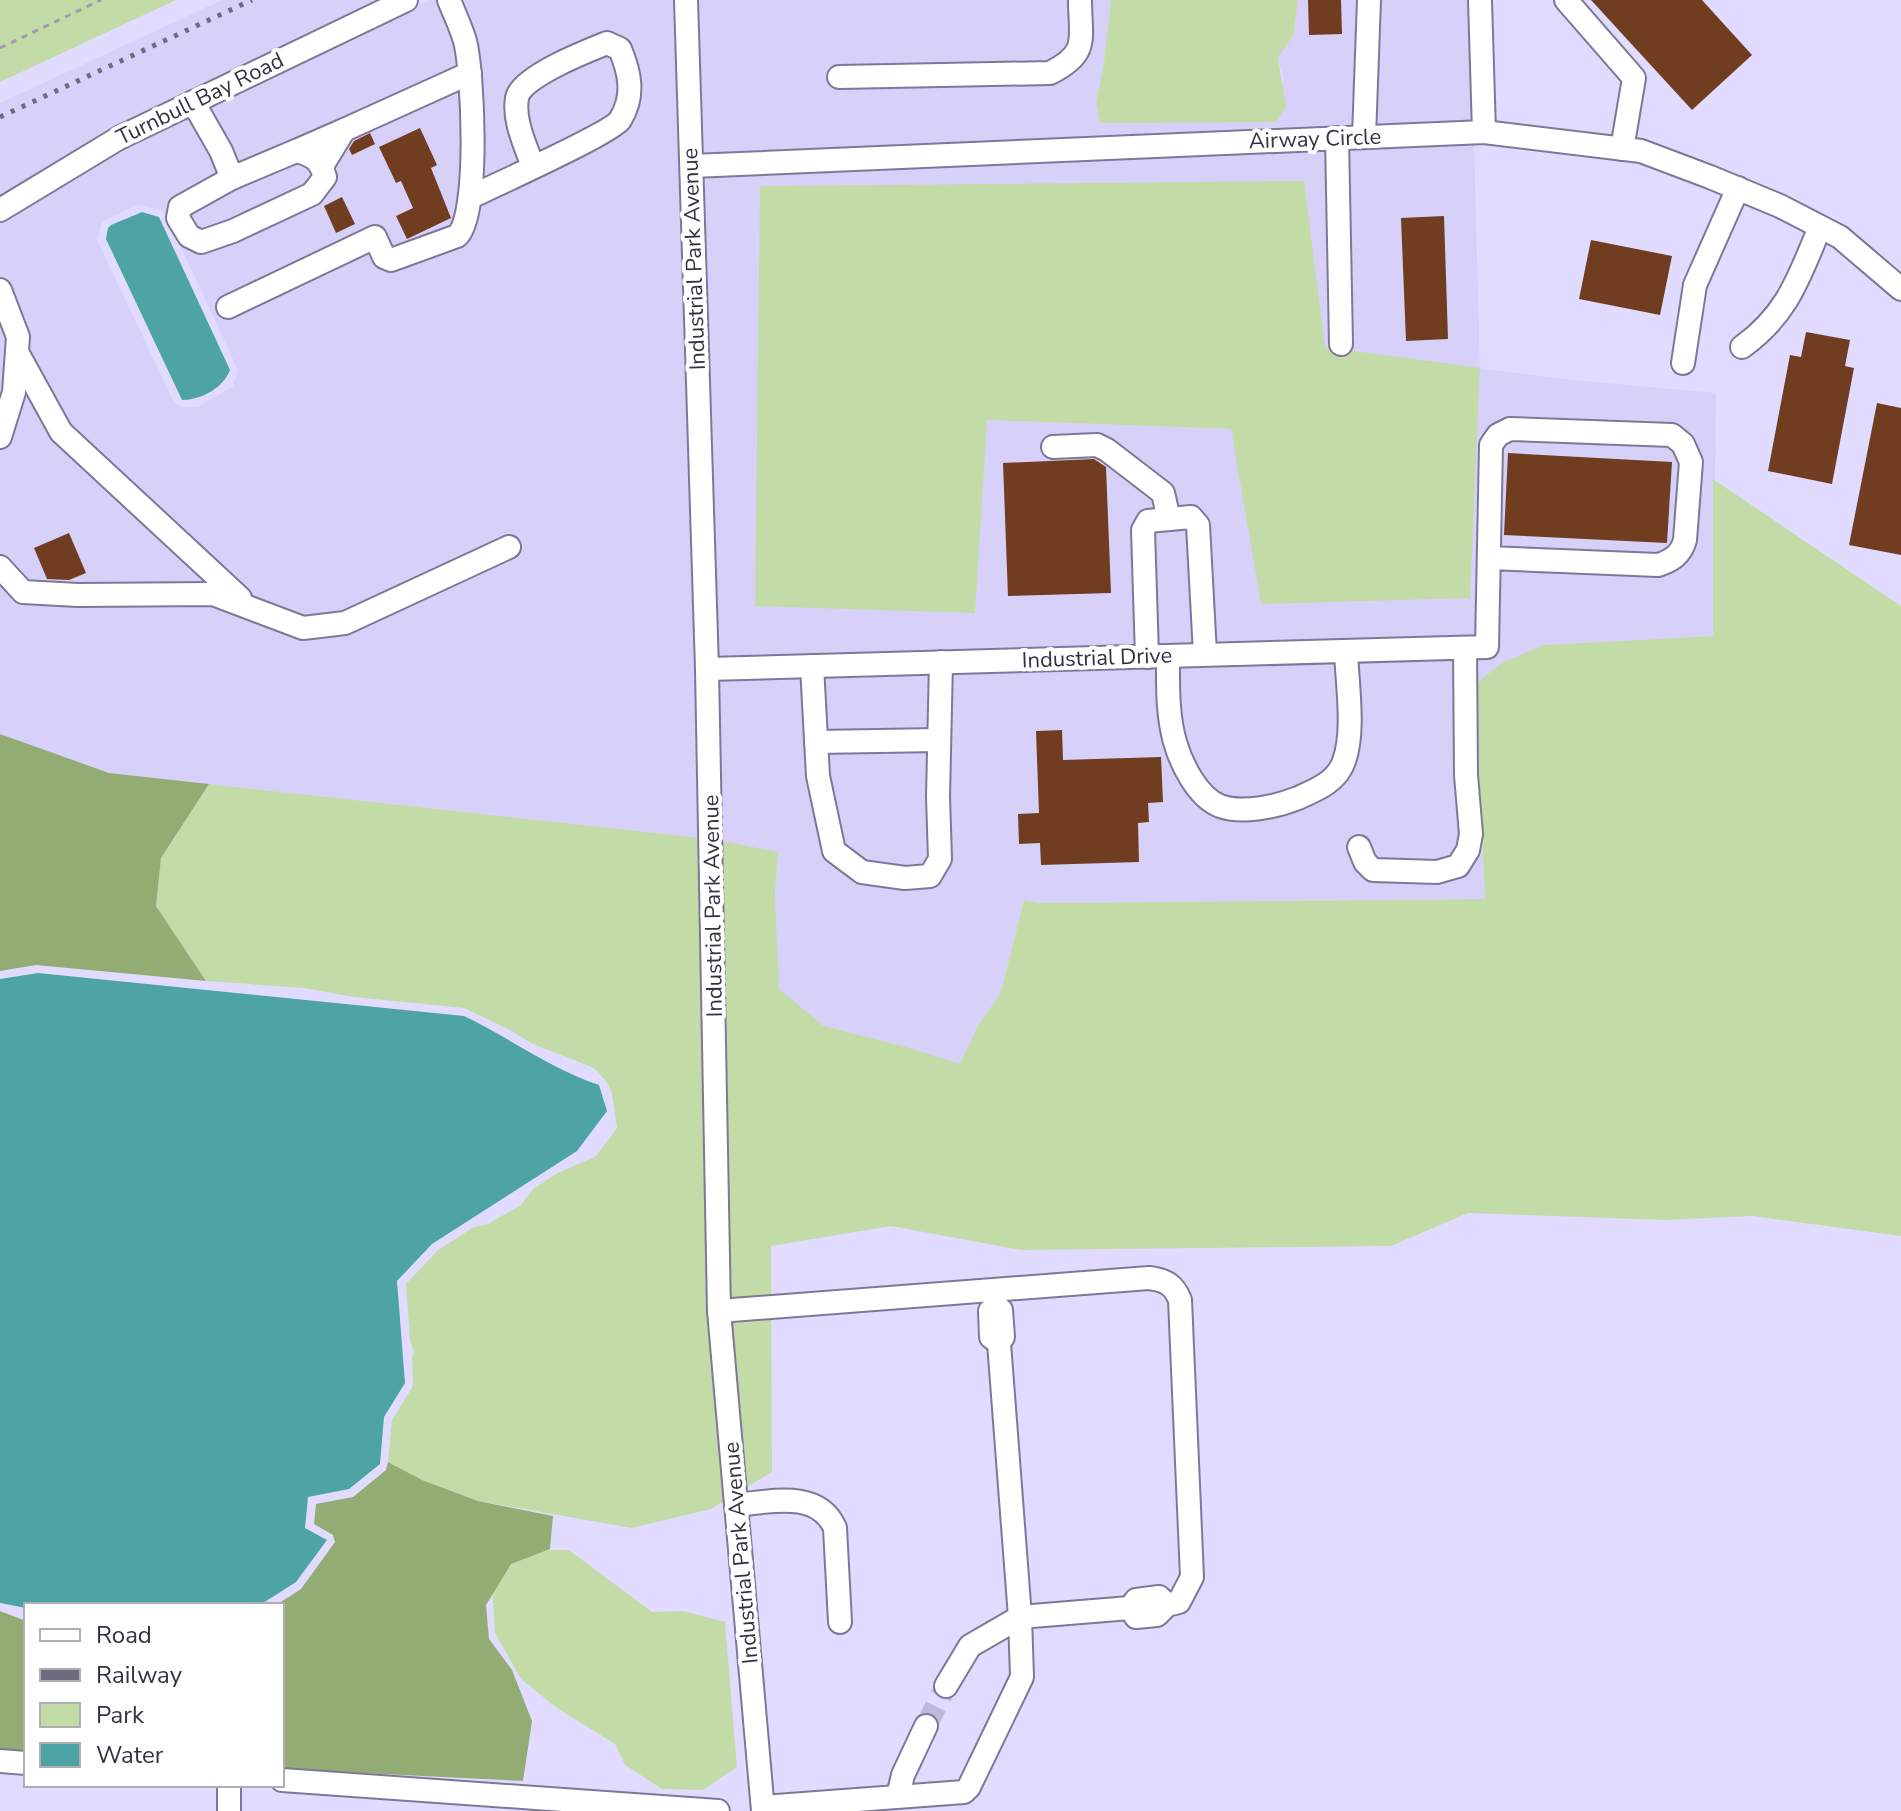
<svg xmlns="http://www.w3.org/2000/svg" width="1901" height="1811" font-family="'Nunito Sans',sans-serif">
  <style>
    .built { fill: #d7d0f9; fill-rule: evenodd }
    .green { fill: #c3dca7 }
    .forest { fill: #92ac74 }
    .water { fill: #4ea4a5 }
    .building { fill: #703d21 }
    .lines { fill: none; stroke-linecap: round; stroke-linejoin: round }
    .minor-tunnel { stroke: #bfbad9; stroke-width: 22; stroke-dasharray: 22 11; stroke-linecap: butt }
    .minor-casing { stroke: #7e7898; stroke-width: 26 }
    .path { stroke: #9f9bb6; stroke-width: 3; stroke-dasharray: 6 6; stroke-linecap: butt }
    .minor { stroke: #fff; stroke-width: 22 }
    .rail { stroke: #6e6a7f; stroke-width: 5; stroke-dasharray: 4 8; stroke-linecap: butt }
    .labels { text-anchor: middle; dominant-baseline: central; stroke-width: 8; stroke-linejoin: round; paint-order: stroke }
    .street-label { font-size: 22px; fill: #353240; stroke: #fff }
  </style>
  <rect width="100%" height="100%" fill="#e1dcff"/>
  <g class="built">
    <path d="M222,0H383L0,198V103Z"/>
    <path d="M429,0H676L701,838L109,773L0,734V222L125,146ZM137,205L161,210L166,215L238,370L233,386L198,407H181L174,402L97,240L102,222Z"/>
    <path d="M696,0H1111L1103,70L1096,102L1277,122L1283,78L1278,58L1294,34L1298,0H1470L1473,123L701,156Z"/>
    <path d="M1474,142L1480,368L1564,379L1716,393L1713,636L1543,645L1475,685L1485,899L1040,903L1024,900L1001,992L978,1027L960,1065L910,1048L824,1026L778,989L775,895L778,853L722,841L718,678L1498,655L1496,638L717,659L702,175ZM1480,368L1231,429L987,420Z"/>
  </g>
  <g class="green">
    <path d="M0,0H176L0,82Z"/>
    <path d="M1111,0H1298L1294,34L1278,58L1286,107L1276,122L1100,123L1096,102L1103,70Z"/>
    <path d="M1304,181L1325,347L1480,368L1470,598L1261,604L1231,429L987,420L975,613L755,606L760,186Z"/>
    <path d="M1713,479L1901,606V1236L1752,1216L1667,1220L1468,1213L1391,1246L1021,1250L891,1226L771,1246L772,1472L745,1488L730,1311L722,841L778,852L775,895L779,989L824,1026L910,1048L960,1064L978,1026L1001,992L1024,900L1040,903L1485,899L1475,685L1500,664L1543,645L1713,636Z"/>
    <path d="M209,784L701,838L726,1500L711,1509L632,1528L478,1501L422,1480L388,1462L392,1420L413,1386L412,1358L414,1352L410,1341L406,1284L438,1250L474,1227L488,1224L521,1205L533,1189L556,1174L596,1156L617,1128L612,1093L606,1081L594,1068L533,1044L508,1029L464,1008L354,997L303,988L206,981L156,906L161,858Z"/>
    <path d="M534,1550H569L652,1612L683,1611L725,1622L737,1767L703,1790L662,1789L625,1765L615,1744L557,1708L521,1679L495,1633L492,1587L504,1567Z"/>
  </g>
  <g class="forest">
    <path d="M0,734L109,773L209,784L161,858L156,906L206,981L36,965L0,971Z"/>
    <path d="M388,1462L422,1480L478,1501L553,1516L550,1549L511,1564L486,1605L489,1639L512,1670L532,1721L523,1781L282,1769V1605H276L301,1589L335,1542L333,1535L314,1524L316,1504L353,1497L386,1470Z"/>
    <path d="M0,1611L26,1621V1753L0,1752Z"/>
  </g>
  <g class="water">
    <path d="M142,212L159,217L230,370C223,388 201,400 182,400L106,239L108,228L111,225Z"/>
    <path d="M38,973L464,1016C510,1038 551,1069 599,1085L607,1111L577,1151L432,1244L397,1281L405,1383L384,1417L380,1464L349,1489L308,1497L305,1528L327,1540L296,1582L260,1605H26V1608L0,1603V979Z"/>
  </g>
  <g class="building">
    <path d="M1308,0H1341L1342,34L1309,35Z"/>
    <path d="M1591,0H1702L1752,55L1692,110Z"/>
    <path d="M420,128L437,165L431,168L451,218L407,239L396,216L413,208L401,181L396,183L379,147Z"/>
    <path d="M370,133L375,144L352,155L349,149L354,141Z"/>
    <path d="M342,197L355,224L336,233L324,206Z"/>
    <path d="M1444,216L1448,339L1406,341L1401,218Z"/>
    <path d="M1591,240L1672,256L1660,315L1579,299Z"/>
    <path d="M1806,332L1850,340L1845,366L1854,368L1832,484L1768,471L1790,355L1801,357Z"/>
    <path d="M1877,403L1901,408V555L1849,545Z"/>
    <path d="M1508,453L1672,462L1667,543L1504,535Z"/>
    <path d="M1094,459L1106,467L1111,593L1008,596L1003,463Z"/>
    <path d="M69,533L86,573L69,580L47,579L34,548Z"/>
    <path d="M1062,730L1063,760L1161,757L1163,802L1148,803L1149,822L1138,823L1139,862L1041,865L1040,843L1019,844L1018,814L1039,813L1036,731Z"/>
  </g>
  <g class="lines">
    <path class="minor-tunnel" d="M926,1726L946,1686"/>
    <g class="minor-casing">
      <g id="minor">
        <path d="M686,0L707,669L719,1311L763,1811"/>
        <path d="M1480,0L1484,132"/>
        <path d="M1566,0L1634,78L1622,149"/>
        <path d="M839,77L1050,73C1090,53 1080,39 1080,0"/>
        <path d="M193,102L221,151L232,178"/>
        <path d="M344,130L470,73"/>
        <path d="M1364,137L1369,0"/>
        <path d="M1337,138L1341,344"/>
        <path d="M296,151C312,155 320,159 325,177L312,194L233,231L201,242L189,236L178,218L180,207L232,178Z"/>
        <path d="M296,151L344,130L322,166"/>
        <path d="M692,166L1484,132L1641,151L1710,177L1780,206L1840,237L1901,289"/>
        <path d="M471,197C493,186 611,133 620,120C635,96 630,73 620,49L607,43C587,51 520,77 517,98C513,121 526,146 533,167"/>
        <path d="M0,210L119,138L406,0"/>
        <path d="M0,290L18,337L14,392L0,437"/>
        <path d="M228,307L375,237L384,257L391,260L457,236C480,216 473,72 465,41C461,27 454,13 449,0"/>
        <path d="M1742,347C1788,314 1799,277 1820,227"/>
        <path d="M17,352L61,432L240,598"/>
        <path d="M1683,363L1695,285L1738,188"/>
        <path d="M1053,447L1097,445L1107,450L1163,493L1169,519"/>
        <path d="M0,567L23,592L78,595L213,594L303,628L345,623L509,547"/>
        <path d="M1168,656C1168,684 1167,714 1175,742C1181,763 1197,797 1220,806C1242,814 1276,807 1298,798C1316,790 1337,782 1344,761C1355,731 1347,683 1346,651"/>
        <path d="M1147,657L1143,530L1148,521L1191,517L1198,525L1205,654"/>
        <path d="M812,666L818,776L834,851L862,872L905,878L930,876L940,859L938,797L941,662"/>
        <path d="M707,669L1487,647L1491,445L1498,435L1510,429L1672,435L1683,444L1691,462L1685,540C1681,555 1671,561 1658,565L1489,558"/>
        <path d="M816,742L939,740"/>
        <path d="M1359,847L1365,862L1373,870L1437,872L1458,866L1468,850L1471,834L1466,775L1465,648"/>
        <path d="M719,1311L1149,1278C1166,1280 1174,1285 1180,1300L1192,1577L1179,1602L1167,1605L1159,1597L1136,1600L1130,1608L1136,1617L1157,1615L1167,1605"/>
        <path d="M736,1505C769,1502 818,1489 835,1528L840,1622"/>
        <path d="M946,1686L970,1646L1020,1617L1130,1608"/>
        <path d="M0,1761L26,1763"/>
        <path d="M282,1780L718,1811"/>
        <path d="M898,1796L903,1775L926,1726"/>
        <path d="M763,1807L964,1792L969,1787L1022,1677L1020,1617L999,1343L1003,1337L1001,1310L996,1306L990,1311L991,1337L999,1343"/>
        <path d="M229,1811V1785"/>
      </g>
    </g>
    <path class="path" d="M0,48L101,0"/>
    <use href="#minor" class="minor"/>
    <path class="rail" d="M0,117L252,0"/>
  </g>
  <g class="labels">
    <g class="street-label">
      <text transform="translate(200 99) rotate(-26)">Turnbull Bay Road</text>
      <text transform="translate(1315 139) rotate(-2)">Airway Circle</text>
      <text transform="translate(694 259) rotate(-92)">Industrial Park Avenue</text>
      <text transform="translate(1097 658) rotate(-2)">Industrial Drive</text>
      <text transform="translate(713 906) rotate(-91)">Industrial Park Avenue</text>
      <text transform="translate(741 1553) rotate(-95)">Industrial Park Avenue</text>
    </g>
  </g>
  <rect x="24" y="1603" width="260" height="184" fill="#ffffff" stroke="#aeadb3" stroke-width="2"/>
  <rect x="40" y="1629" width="40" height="12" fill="#ffffff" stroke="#aeadb3" stroke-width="2"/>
  <text x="96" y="1643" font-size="24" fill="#353240">Road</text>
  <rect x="40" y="1669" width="40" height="12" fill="#6e6a7f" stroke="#aeadb3" stroke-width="2"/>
  <text x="96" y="1683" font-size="24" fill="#353240">Railway</text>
  <rect x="40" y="1703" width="40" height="24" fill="#c3dca7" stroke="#aeadb3" stroke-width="2"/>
  <text x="96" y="1723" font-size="24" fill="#353240">Park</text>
  <rect x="40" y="1743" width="40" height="24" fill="#4ea4a5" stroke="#aeadb3" stroke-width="2"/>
  <text x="96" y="1763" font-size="24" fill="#353240">Water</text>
</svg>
